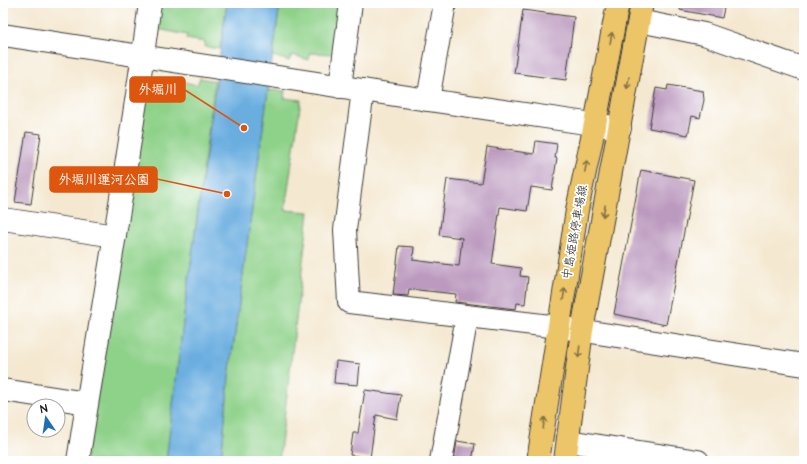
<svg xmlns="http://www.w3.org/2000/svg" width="807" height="464" font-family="'Architects Daughter','Klee One',sans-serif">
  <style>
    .green { fill: #8ed189; stroke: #557652 }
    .water { fill: #6baee0; stroke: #44657e }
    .building { fill: #bc9abf }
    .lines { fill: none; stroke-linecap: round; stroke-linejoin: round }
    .minor-casing { stroke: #3c3b37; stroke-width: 24 }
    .major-casing { stroke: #3c3b37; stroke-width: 24 }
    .minor { stroke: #fff; stroke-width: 22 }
    .major { stroke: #ecc569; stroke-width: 22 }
    .oneway { stroke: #847042 }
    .labels { text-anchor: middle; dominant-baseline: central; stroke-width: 3.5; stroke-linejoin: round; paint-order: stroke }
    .street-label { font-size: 12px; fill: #1c1c1c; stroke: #fff }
    .leader { fill: none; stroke: #de560d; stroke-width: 1.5 }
    .callout-dot { fill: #de560d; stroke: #fff; stroke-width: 1.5 }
    .callout { fill: #de560d; stroke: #de560d; stroke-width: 1.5 }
    .callout-label { font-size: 13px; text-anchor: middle; font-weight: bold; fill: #fff }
  </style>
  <rect width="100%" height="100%" fill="#fff"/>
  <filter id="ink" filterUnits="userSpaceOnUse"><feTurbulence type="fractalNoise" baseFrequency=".025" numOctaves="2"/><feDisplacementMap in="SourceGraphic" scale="8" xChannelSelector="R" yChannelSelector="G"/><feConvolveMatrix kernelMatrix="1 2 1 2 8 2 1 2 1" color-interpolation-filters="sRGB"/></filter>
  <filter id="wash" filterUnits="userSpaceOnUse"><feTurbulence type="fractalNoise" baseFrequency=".012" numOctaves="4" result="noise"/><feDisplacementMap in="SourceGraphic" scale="16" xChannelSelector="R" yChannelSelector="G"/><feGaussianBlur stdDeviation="0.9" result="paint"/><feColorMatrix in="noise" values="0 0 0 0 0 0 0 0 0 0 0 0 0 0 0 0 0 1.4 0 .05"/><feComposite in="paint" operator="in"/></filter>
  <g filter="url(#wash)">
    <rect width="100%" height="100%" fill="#f4e8d0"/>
    <g class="green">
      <path d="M156,3H227L220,49L205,47V42L186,39L187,35L152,28Z"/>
      <path d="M280,3H341L334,54L309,53V60L292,55L289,61L273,56Z"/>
      <path d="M200,78L215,81L186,299L166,461H86L144,82L179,88L181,81L197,85Z"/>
      <path d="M268,90L285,91L284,98L301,100L285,210L309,212L279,461H221L229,377Z"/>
    </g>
    <path class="water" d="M227,3H280L229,377L221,461H166L186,299Z"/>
    <g id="blocks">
      <g class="building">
        <path d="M680,3H725L722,18L680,10Z"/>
        <path d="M523,10L574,17L566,80L514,73Z"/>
        <path d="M668,85L703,91L704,100L700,118L692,116L688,135L649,128L656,88L667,90Z"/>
        <path d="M26,132L41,134L31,204L15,202Z"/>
        <path d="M536,141L557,144L555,158H557L552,190L531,187L527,211L500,207L492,264L521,268L520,276L528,277L525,304L517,303L516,309L455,302L456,294L409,289L408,296L393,295L399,246L414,247L413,260L459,266L462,238L439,235L447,179L481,183L487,147L534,154Z"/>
        <path d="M641,170L694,180L666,325L614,314Z"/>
        <path d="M336,361L360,364L358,385L334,383Z"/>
        <path d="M365,390L401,395L397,419L376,415L370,458L350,455L353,433H358Z"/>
        <path d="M457,441L475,444L472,461H454Z"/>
      </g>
    </g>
  </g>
  <g filter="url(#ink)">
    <use href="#blocks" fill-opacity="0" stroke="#3c3b37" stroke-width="1"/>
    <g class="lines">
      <g class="minor-casing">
        <g id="minor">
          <path d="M639,21L704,34L804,69"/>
          <path d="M3,35L428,100L620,128"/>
          <path d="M340,87L351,3"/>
          <path d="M363,90L345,230L349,302L559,327L804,365"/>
          <path d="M428,100L445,3"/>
          <path d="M3,219L115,236"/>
          <path d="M3,390L87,403"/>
          <path d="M568,441L698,461"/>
          <path d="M78,461C102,308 130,156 150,3"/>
          <path d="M441,461L467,317"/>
        </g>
      </g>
      <g class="major-casing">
        <g id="major">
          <path d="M538,461L577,210L595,124L618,3"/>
          <path d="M565,461L582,330L642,3"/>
        </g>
      </g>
      <use href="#minor" class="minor"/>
      <use href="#major" class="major"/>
    </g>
    <defs><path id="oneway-shaft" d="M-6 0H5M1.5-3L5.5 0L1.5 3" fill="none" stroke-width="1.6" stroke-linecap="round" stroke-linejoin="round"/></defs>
    <g class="oneway">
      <use href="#oneway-shaft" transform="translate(611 38) rotate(-80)"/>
      <use href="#oneway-shaft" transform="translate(628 83) rotate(100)"/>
      <use href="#oneway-shaft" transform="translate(586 166) rotate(-78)"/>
      <use href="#oneway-shaft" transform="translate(604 211) rotate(101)"/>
      <use href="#oneway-shaft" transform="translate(564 294) rotate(-81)"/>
      <use href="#oneway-shaft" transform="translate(579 352) rotate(97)"/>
      <use href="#oneway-shaft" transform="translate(544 423) rotate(-81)"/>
    </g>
  </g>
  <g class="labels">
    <g class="street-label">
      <text transform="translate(575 232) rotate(-80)">中島姫路停車場線</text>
    </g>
  </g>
  <path class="leader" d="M244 128L185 90M227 194L157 179"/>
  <g class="callout-dot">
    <circle cx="244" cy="128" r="4"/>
    <circle cx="227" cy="194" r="4"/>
  </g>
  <g class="callout">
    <rect x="130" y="77" width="55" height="25" rx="4"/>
    <rect x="50" y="167" width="107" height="25" rx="4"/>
  </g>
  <g class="callout-label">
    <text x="158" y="94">外堀川</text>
    <text x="104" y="184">外堀川運河公園</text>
  </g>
  <rect width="807" height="464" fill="none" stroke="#fff" stroke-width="16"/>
  <g transform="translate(46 418) rotate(347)"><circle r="19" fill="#ffffff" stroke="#a4a4a4"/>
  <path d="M0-3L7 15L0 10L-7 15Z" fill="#1f6fb2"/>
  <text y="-6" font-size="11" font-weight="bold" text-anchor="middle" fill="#1c1c1c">N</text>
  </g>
</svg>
